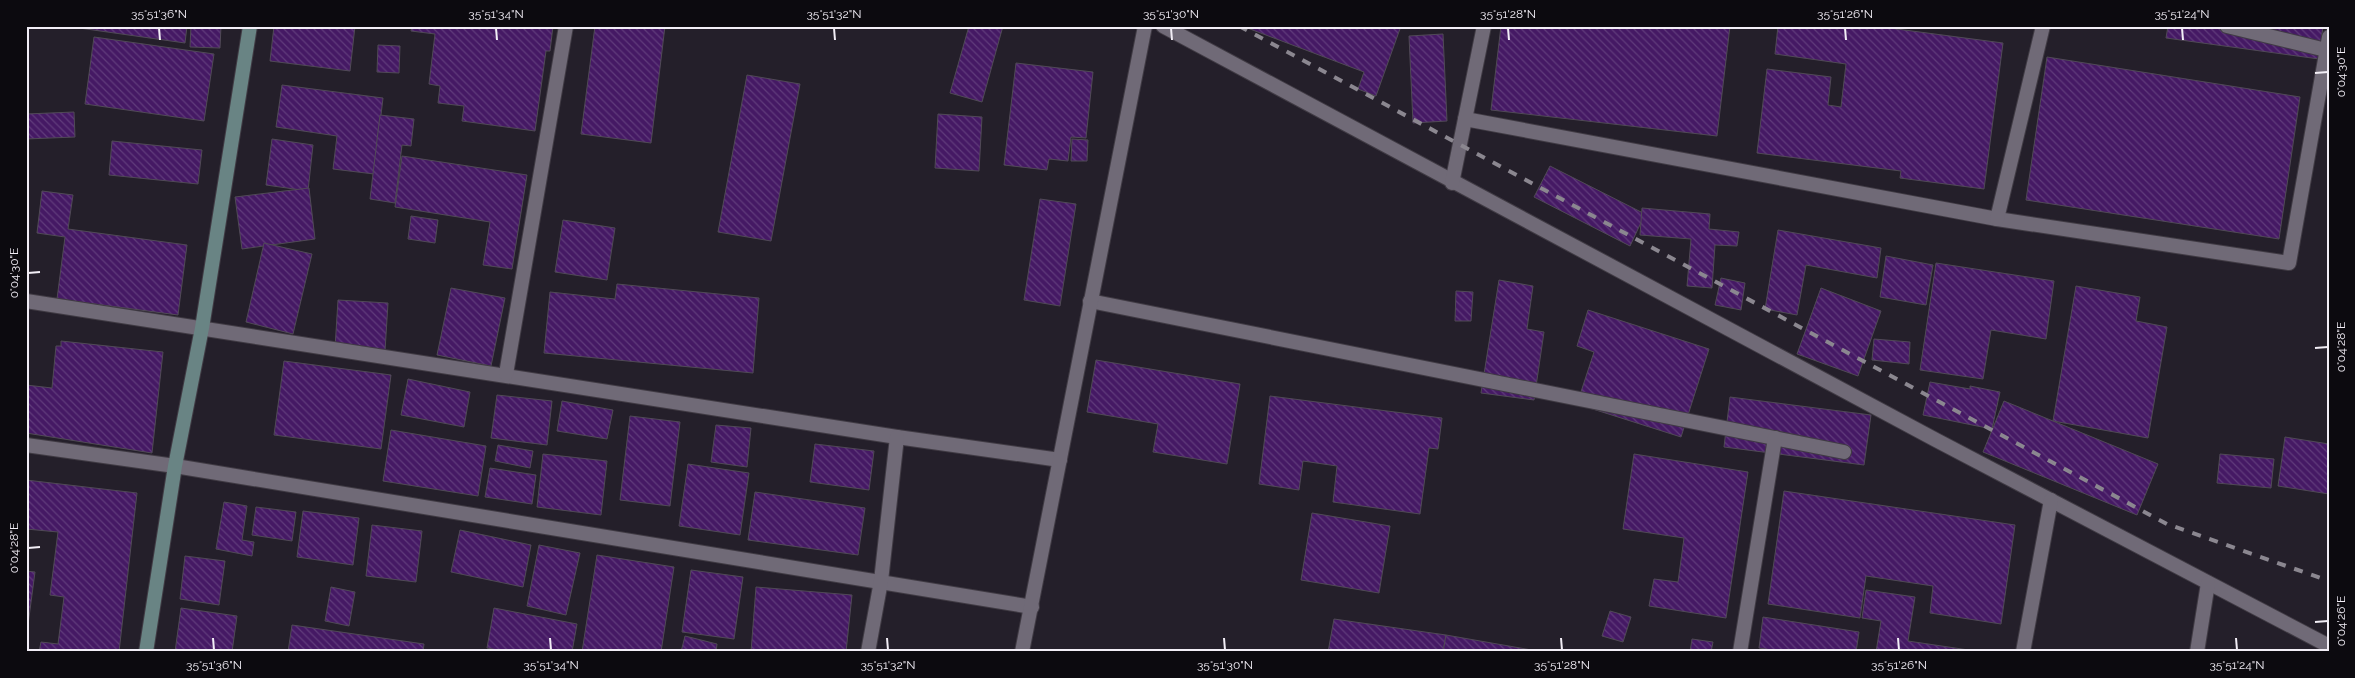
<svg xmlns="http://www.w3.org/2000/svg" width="2355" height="678" font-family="Raleway,sans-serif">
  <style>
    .building { fill: url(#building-back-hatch); stroke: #504a56 }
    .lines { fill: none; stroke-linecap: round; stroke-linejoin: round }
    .minor-casing { stroke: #403b44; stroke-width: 16 }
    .secondary-casing { stroke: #403b44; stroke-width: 16 }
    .minor { stroke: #706a77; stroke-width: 14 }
    .secondary { stroke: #698484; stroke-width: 14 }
    .rail { stroke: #8b8790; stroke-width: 4; stroke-dasharray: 9 9; stroke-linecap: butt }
    .ticks { fill: none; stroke: #f2eef6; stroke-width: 2 }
    .neatline { fill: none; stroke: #f2eef6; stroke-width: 2 }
    .ticks-label { font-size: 12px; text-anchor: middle; fill: #f2eef6 }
  </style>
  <defs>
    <pattern id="building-back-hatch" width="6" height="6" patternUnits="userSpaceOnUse" patternTransform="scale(1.25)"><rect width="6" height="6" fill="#451964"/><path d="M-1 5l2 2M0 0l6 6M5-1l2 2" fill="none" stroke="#603b7b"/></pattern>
  </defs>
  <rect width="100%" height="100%" fill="#241f2a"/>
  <g class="building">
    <path d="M65,26H187L185,43Z"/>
    <path d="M191,26H221L220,48L190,47Z"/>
    <path d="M274,26H355L350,71L270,61Z"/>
    <path d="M412,26H553L550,51H546L535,131L462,121L464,106L438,103L440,86L429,84L435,34L411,31Z"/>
    <path d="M595,26H665L651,143L581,134Z"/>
    <path d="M969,26H1003L982,102L950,93Z"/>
    <path d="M1242,26H1401L1376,96L1358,89L1364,72Z"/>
    <path d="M1501,26H1730L1717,136L1491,110Z"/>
    <path d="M1778,26H1874L2003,43L1984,189L1900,178L1901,171L1757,153L1767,69L1831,77L1828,105L1841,107L1846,64L1775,54Z"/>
    <path d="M2168,26H2323L2319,59L2166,38Z"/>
    <path d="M1443,34L1447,121L1413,123L1409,36Z"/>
    <path d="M94,37L214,54L204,121L85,104Z"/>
    <path d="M378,45L400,46L399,73L377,72Z"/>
    <path d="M2047,57L2300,97L2279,239L2026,200Z"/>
    <path d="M1016,63L1093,72L1086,138L1071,137L1068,161L1049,159L1047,170L1004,165Z"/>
    <path d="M747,75L800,84L771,241L718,232Z"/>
    <path d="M282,85L383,98L374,174L333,169L337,136L276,127Z"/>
    <path d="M74,112L75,137L26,139V114Z"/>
    <path d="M938,114L982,117L979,171L935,168Z"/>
    <path d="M380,115L414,119L411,146L402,145L395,203L370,199Z"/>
    <path d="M272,139L313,145L308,191L266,185Z"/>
    <path d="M1072,139L1088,140L1087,161H1071Z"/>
    <path d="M112,141L202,150L198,184L109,175Z"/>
    <path d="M402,156L527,175L512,269L483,265L490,222L395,207Z"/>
    <path d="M1550,166L1645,214L1630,246L1534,197Z"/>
    <path d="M309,188L315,239L242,249L235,197Z"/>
    <path d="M42,191L73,195L68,229L187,245L178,315L57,299L65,237L37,233Z"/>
    <path d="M1040,199L1076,204L1060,306L1024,300Z"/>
    <path d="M1642,208L1710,214L1709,229L1739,232L1737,246L1715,245L1712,288L1687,286L1691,239L1640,235Z"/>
    <path d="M411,216L438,220L435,243L408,239Z"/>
    <path d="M563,220L615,228L607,280L555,272Z"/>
    <path d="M1778,230L1881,248L1877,278L1806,265L1797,315L1765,309Z"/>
    <path d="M264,243L312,254L293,334L246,322Z"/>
    <path d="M1886,256L1933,265L1926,305L1880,297Z"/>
    <path d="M1936,263L2054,281L2046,339L1991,330L1983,379L1920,370Z"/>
    <path d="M1721,278L1745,283L1741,310L1715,305Z"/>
    <path d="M1499,280L1533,286L1527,329L1544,332L1534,400L1481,393Z"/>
    <path d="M617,284L759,298L753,373L544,353L550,292L615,299Z"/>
    <path d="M2076,286L2140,297L2136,321L2167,327L2148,438L2053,421Z"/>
    <path d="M451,288L505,298L491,366L437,355Z"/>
    <path d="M1821,288L1881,311L1858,376L1797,354Z"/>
    <path d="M1456,291L1473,292L1471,321H1455Z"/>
    <path d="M338,300L388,303L385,351L335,348Z"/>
    <path d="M1588,310L1709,349L1681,437L1577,404L1594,352L1577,346Z"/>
    <path d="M1874,339L1910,342L1909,364L1872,360Z"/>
    <path d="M61,341L163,352L152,453L26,433V385L52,388L56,346H61Z"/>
    <path d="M1096,360L1240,384L1227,464L1153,452L1158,424L1087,412Z"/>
    <path d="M284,361L391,375L381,449L274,435Z"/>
    <path d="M408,379L470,392L464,427L401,415Z"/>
    <path d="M1930,382L1970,389V386L2000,392L1992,429L1923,415Z"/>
    <path d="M497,395L552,401L547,445L491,438Z"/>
    <path d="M1270,396L1442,418L1438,449L1429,448L1420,514L1333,502L1337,466L1303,461L1299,490L1259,484Z"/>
    <path d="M1730,397L1871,415L1864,465L1724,447Z"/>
    <path d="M562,401L613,410L607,439L557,431Z"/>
    <path d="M2004,401L2158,464L2137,515L1983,452Z"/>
    <path d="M630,416L680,422L670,506L620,500Z"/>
    <path d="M716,425L751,428L747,467L711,462Z"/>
    <path d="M391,430L486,446L478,496L383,481Z"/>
    <path d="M2285,437L2329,444V494L2278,486Z"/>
    <path d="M815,444L874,451L869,490L810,482Z"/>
    <path d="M498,445L533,451L530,468L495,461Z"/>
    <path d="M543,454L607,461L601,515L537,507Z"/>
    <path d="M1634,454L1748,472L1726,618L1649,606L1654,579L1678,582L1684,538L1623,529Z"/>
    <path d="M2220,454L2274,459L2271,488L2217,483Z"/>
    <path d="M688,464L749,473L740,535L679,526Z"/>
    <path d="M490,468L536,475L532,504L485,497Z"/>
    <path d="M26,480L137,493L119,652H39L41,642L58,644L64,597L50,595L58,532L26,529Z"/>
    <path d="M1784,491L2015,525L2001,624L1930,613L1933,586L1866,576L1860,618L1768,604Z"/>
    <path d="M755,492L865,508L858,555L748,540Z"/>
    <path d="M224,502L247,506L242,540L254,542L252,556L216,549Z"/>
    <path d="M256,507L296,512L292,541L252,535Z"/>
    <path d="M303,511L359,518L353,565L297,557Z"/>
    <path d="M1312,513L1390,526L1379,593L1301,580Z"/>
    <path d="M372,525L422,531L416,582L366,576Z"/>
    <path d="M460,530L531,545L523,587L451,572Z"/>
    <path d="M539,545L580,553L566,615L527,606Z"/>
    <path d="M597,555L674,567L661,652H582Z"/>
    <path d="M185,556L225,561L219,605L180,599Z"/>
    <path d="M691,570L743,577L734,639L682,632Z"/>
    <path d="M26,571L35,572L26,640Z"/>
    <path d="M331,587L355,592L349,626L325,621Z"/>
    <path d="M756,587L852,595L846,652H751Z"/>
    <path d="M1866,590L1915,597L1908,641L1982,652H1876L1881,621L1862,618Z"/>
    <path d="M181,608L237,616L232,652H175Z"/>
    <path d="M494,608L577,624L572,652H509L487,648Z"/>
    <path d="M1610,611L1631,617L1623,642L1602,636Z"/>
    <path d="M1763,617L1859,632L1856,652H1785L1759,648Z"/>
    <path d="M1334,619L1446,635L1443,652H1328Z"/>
    <path d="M292,625L424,644L423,652H288Z"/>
    <path d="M1446,635L1543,652H1443Z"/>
    <path d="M685,636L717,644L716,652H681Z"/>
    <path d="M1692,639L1713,642L1711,652H1690Z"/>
  </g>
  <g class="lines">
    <g class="minor-casing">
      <g id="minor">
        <path d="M1163,26L1936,440L2329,646"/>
        <path d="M2227,26L2326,50"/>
        <path d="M1465,119L1997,219L2289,263L2329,37"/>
        <path d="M1452,183L1484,26"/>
        <path d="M1997,219L2043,26"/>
        <path d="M26,301L897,437L1060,460"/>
        <path d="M1090,301L1844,452"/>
        <path d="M506,374L566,26"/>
        <path d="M26,445L175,466L1032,607"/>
        <path d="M868,652L881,581L897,437"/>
        <path d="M1022,652L1145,26"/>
        <path d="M1740,652L1775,438"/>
        <path d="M2023,652L2051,500"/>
        <path d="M2197,652L2208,583"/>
      </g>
    </g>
    <g class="secondary-casing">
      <path id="secondary" d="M146,652L175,466L202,328L250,26"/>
    </g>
    <use href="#minor" class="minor"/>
    <use href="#secondary" class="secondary"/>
    <path class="rail" d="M1239,26L2167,524L2329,581"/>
  </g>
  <path class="ticks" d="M159,28L160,40M496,28L497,40M834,28L835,40M1171,28L1172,40M1508,28L1509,40M1845,28L1846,40M2182,28L2183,40M2315,73L2328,72M28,273L40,272M2315,348L2328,347M28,548L40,547M2315,622L2328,621M213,638L214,650M550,638L551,650M887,638L888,650M1224,638L1225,650M1561,638L1562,650M1898,638L1899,650M2236,638L2237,650"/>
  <rect width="2355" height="678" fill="none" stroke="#0c0a0f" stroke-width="55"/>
  <rect x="28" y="28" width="2300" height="622" class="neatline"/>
  <g class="ticks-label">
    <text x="159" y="18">35°51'36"N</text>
    <text x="496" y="18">35°51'34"N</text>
    <text x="834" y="18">35°51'32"N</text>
    <text x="1171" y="18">35°51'30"N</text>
    <text x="1508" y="18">35°51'28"N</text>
    <text x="1845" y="18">35°51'26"N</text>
    <text x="2182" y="18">35°51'24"N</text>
    <text transform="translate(2341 72) rotate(-90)" y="4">0°04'30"E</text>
    <text transform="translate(14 273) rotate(-90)" y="4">0°04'30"E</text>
    <text transform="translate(2341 347) rotate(-90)" y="4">0°04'28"E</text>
    <text transform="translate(14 548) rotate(-90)" y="4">0°04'28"E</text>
    <text transform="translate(2341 621) rotate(-90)" y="4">0°04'26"E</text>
    <text x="214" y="669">35°51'36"N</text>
    <text x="551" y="669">35°51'34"N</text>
    <text x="888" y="669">35°51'32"N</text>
    <text x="1225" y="669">35°51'30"N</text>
    <text x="1562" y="669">35°51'28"N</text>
    <text x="1899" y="669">35°51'26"N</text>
    <text x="2237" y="669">35°51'24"N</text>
  </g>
</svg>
